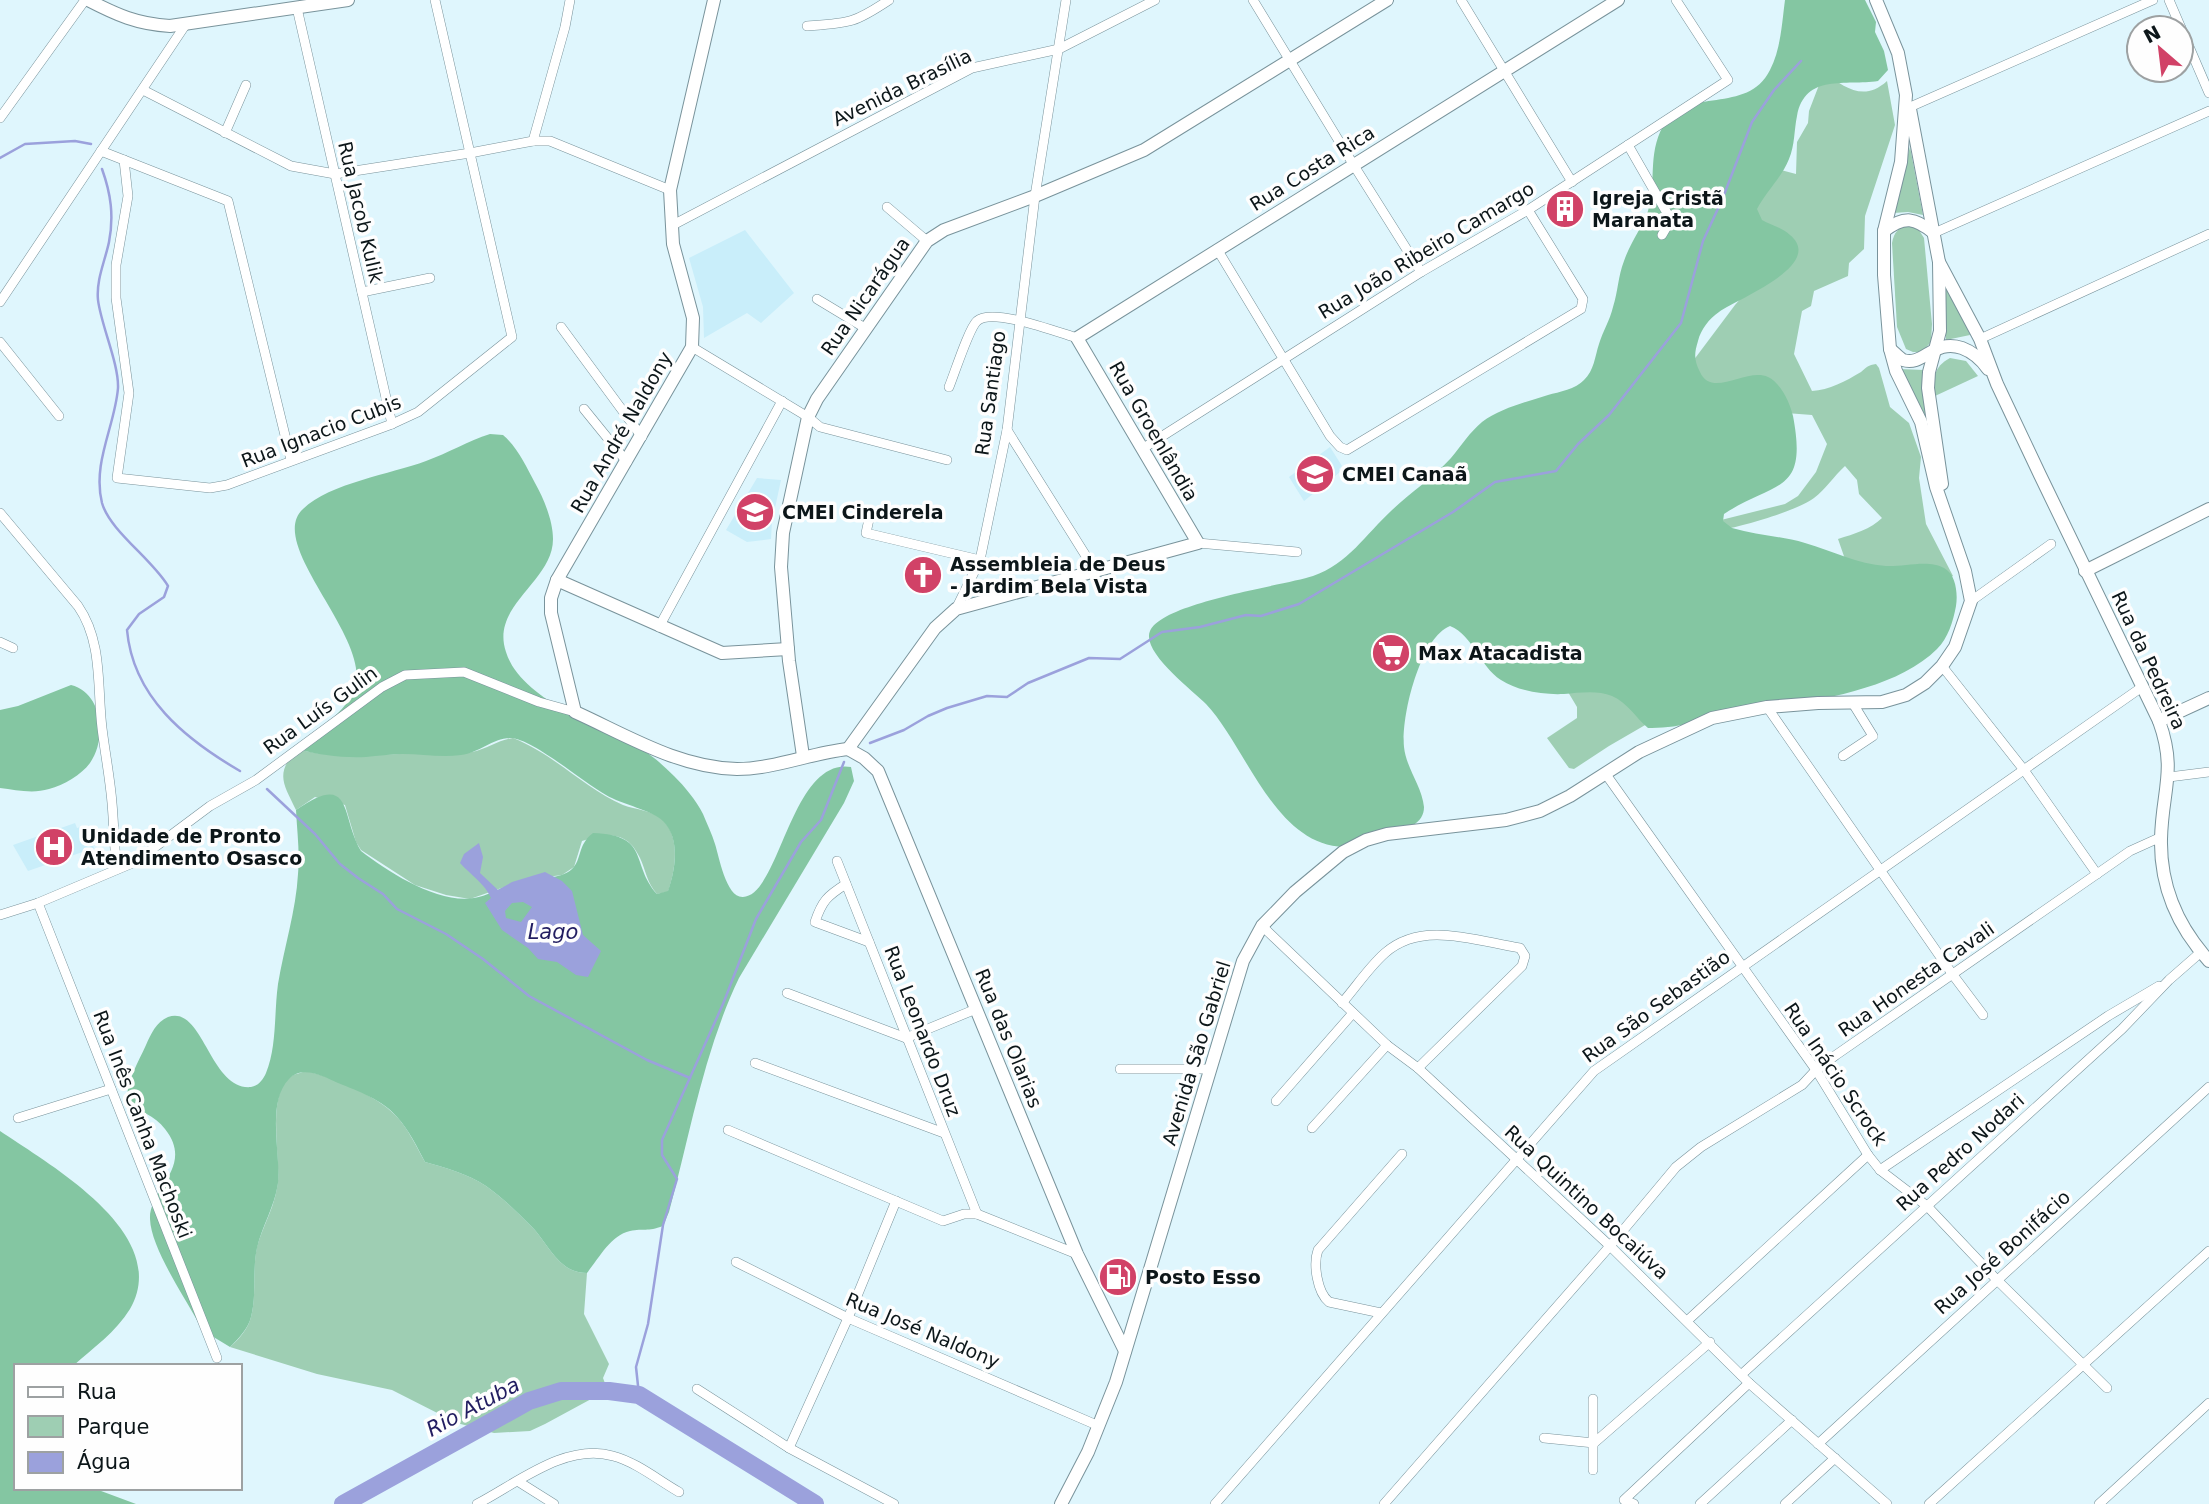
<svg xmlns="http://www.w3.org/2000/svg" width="2209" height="1504" font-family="'DejaVu Sans',sans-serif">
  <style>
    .built { fill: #c9eefa }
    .green { fill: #9eceb3 }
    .forest { fill: #84c6a2 }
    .water { fill: #9ba1dc; fill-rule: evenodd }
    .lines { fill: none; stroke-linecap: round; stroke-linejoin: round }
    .stream { stroke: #9ba1dc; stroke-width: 2.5 }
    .river { stroke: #9ba1dc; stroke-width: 18 }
    .street-casing { stroke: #79939b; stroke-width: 10 }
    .secondary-casing { stroke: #79939b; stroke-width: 14 }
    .street { stroke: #fff; stroke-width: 9 }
    .secondary { stroke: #fff; stroke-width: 12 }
    .labels { text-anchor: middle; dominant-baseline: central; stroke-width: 7; stroke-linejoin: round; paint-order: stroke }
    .street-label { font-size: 19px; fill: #0c1619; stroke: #fefefe }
    .poi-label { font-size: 19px; font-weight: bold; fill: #0c1619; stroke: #fefefe; text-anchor: start }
    .water-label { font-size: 21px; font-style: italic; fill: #221d61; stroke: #fefefe }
  </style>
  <rect width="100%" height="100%" fill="#dff6fd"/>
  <g class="built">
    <path d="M745,230L794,293L761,323L747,313L704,338L703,307L689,258Z"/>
    <path d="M1330,447L1342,466L1339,469L1340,472L1304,501L1289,477Z"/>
    <path d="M757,478L781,480L772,522L771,539L747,542L726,530Z"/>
    <path d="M75,823L77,828L83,826L85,832L91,830L94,838L91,840L94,848L28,871L13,845Z"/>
  </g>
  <g class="green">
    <path d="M1824,72C1845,88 1864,102 1887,81L1895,125L1865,216L1864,249L1849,263L1848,276L1814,291L1811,306L1802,311L1794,354L1812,391C1829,390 1846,381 1861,372C1867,367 1868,365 1876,364L1879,368L1890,407L1909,423L1921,457L1919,478L1926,524L1953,576L1946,579L1846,562L1838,539C1854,534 1871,529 1882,518L1859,494L1857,480L1845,466C1834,476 1825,490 1814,498C1796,511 1742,527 1720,530L1857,639L1909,668L1659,717L1609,746L1574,769L1569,768L1547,738L1577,718V707L1537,640L1721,520L1785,504L1798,496L1816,472L1827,444L1812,415L1786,413L1678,381L1735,305L1770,265L1746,221L1777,169L1796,174L1797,142L1808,123L1809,111Z"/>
    <path d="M1910,147L1923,215L1908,212L1893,213Z"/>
    <path d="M1909,225L1917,227L1924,238L1932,324L1931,342L1922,352H1913L1906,349L1897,327L1892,243C1894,232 1898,228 1909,225Z"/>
    <path d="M1944,278L1970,335L1946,340Z"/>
    <path d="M1950,358L1966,361L1978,376L1935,396C1933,379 1933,367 1950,358Z"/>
    <path d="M1899,369L1924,370L1927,430Z"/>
    <path d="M513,738C554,754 584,788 623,805C636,810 653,810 663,820C681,838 675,871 668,892L657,894C647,883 646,871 640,858C627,830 607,833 582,841L574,867L562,875L524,880L470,899L446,895L415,885L361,850L356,842L345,805L315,797L296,810C283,783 275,774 297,749C335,759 363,754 401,754C425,753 448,757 472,752C487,749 498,740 513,738Z"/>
    <path d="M306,1071C332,1077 376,1095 395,1115C408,1128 416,1146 425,1162C446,1168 468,1174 486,1186C503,1198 517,1212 531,1226C549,1244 558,1273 587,1273L584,1314L609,1364L603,1378L606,1386L593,1398L545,1424L530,1431L494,1433L457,1423L392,1390L317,1374L230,1347C239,1339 248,1329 251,1317C257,1294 252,1270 257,1247C263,1225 276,1205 278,1181C280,1156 267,1094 290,1077C294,1074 301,1073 306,1071Z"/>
  </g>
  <g class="forest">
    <path d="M1785,0H1865L1876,22L1875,32L1884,51L1888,70L1878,81C1846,86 1805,73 1797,116C1794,130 1795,145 1789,159C1782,177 1766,192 1757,209L1762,220C1771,225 1783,228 1790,235C1826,265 1737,299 1719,312C1709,319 1701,329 1698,341C1694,354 1694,360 1700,372C1712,399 1747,367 1768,377C1781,383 1790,403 1793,416C1808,495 1776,480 1724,514L1723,521L1732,528C1756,535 1781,536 1805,543C1833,551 1857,564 1886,566C1903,567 1929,559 1944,568C1956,574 1958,594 1956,606C1953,622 1948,638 1937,649C1892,694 1797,703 1737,713C1708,718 1678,729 1648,728C1636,718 1627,702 1612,696C1597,690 1579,693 1564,694C1543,695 1518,691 1501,680C1479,666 1474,636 1450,626C1420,638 1401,716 1404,747C1406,768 1422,786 1424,807C1424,815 1420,821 1412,826C1401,832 1386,834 1374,838C1365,841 1354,847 1344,847C1274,845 1246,746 1206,704C1192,690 1141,652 1150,631C1163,602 1282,586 1313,576C1348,564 1366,534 1391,511C1411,492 1433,478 1451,458C1461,446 1470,432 1482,422C1501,408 1526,402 1548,395C1559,392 1576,389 1584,380C1594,371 1595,356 1599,344C1603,331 1610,320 1613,307C1618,292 1618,276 1624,261C1630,243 1642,228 1648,211C1657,182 1647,156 1663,126C1686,85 1747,116 1770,70C1781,49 1782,22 1785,0Z"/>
    <path d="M490,434L503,435C518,448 526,466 535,483C544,499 553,521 553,539C553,582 490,605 506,652C521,700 601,726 641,749C653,756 664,766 674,776C685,787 696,800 703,814C707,824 712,834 715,844C719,856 726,898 743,897C780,896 791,757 851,767L854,781L844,803L739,978C704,1051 690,1134 669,1212L663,1226C647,1232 644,1228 630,1231C611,1235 599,1258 587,1273C558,1273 549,1244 531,1226C517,1212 503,1198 486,1186C468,1174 446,1168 425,1162C417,1147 409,1130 397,1117C383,1100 358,1091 338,1083C323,1076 302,1065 289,1079C266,1103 281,1153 278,1183C275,1206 262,1226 257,1248C252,1271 257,1295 251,1317C248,1329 238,1339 230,1347L207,1333L198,1322C184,1296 151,1248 150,1219C149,1188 195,1167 165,1129C155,1115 138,1112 127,1099C127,1080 138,1063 146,1045C151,1034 156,1022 168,1017C203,1004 210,1091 251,1087C258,1086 263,1080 266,1073C277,1047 274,1012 278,984C284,947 296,911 298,874C300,853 297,831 296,810C354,770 340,816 361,851C388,872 438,904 474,898C492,895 507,883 525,880C540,877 560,880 572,869C582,860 577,845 593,833C651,835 630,864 657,894L668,891C675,871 681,839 663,821C654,811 621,804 606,795C584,783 533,739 511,738C493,738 479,753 461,755C442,758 422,754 403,754C390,754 378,756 366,757C342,758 319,755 297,749C314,734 348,710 355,688C372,638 265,544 303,509C330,483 391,474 426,461C448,453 468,441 490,434Z"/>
    <path d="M71,685C103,693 107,739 90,763C81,775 64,785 49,789C33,794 16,790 0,788V710L18,706Z"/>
    <path d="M0,1131C50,1165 173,1234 130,1309C116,1332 93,1348 73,1366H16V1488H93L136,1504H0Z"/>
  </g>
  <path class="water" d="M479,843L483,857L480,873L498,890L512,882L545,872L562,881L572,891L583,935L601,951L588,977L576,975L557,962L538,959L528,948L502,930L485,903L491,898C485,884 471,875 460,863L464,854ZM523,902L532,907L521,922L506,918L505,911L512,903Z"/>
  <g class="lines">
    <g class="stream">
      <path d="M0,158L25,144L75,141L91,144"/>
      <path d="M102,169C111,194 114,216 109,242C105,261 96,280 98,300C101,325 119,364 118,388C115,426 92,463 102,503C110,531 152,559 168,586L164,597L139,614L127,630C133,697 185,739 240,771"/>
      <path d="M870,743L904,730L928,716L947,708L987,696L1007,697L1028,683L1089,658L1120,659L1162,632L1200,627L1246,615L1261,616L1299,604L1453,512L1495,482L1556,471L1578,444L1609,415L1681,323L1703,241L1722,200L1752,122L1774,90L1801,61"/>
      <path d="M267,789L315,834L340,864L358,878L383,894L397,909L446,934L483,959L529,996L647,1060L690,1078"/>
      <path d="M639,1395L636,1367L648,1324L663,1225L677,1179L662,1155V1140L723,1004L756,919L801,842L821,820L844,762"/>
    </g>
    <path class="river" d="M343,1504L529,1401L561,1391H609L639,1395L815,1504"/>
    <g class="street-casing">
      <g id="street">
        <path d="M1253,0L1353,164L1421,272"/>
        <path d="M1461,0L1572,182"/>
        <path d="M2169,0L2181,28"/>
        <path d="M297,8L392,424"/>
        <path d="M807,26C849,23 853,24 889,0"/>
        <path d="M2181,28L2209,93"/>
        <path d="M143,90L291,166L335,174L470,153L533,141H550L670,190"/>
        <path d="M1910,107L2153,0"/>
        <path d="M0,118L85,0"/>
        <path d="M225,133L246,85"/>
        <path d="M533,141L565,27L570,0"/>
        <path d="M1628,145L1667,213L1669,223L1662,235"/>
        <path d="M101,151L228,201L291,460"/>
        <path d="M124,160L128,196L116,265V298L129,393L117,478L210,488L227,485L392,424L418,412L512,337L435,0"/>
        <path d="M887,207L927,241"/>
        <path d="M671,226L972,68L1059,49L1155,0"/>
        <path d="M1934,233L2209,111"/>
        <path d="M1217,249L1330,436L1340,447L1347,450L1581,309L1583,299L1528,210"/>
        <path d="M362,292L430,278"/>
        <path d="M817,299L865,328"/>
        <path d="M0,302L186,24"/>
        <path d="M561,327L642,437"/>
        <path d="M1980,339L2209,234"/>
        <path d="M0,342L59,416"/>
        <path d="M692,347L808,417L820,427L947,460"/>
        <path d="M949,387C954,375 969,328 977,321C992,307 1057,332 1077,338"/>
        <path d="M584,409L627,462"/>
        <path d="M1007,430L1096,572"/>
        <path d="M1142,449L1421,272L1528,210L1728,80L1676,0"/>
        <path d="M871,510L866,533L980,560"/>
        <path d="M0,513L78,606C103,642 97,687 102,728C105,753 110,778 112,803C114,825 114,847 117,869"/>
        <path d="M1198,543L1297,552"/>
        <path d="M1971,601L2051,544"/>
        <path d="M956,609L980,560L1007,430L1035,196L1066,0"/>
        <path d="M659,627L782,401"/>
        <path d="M0,642L13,648"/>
        <path d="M1942,666L2024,770L2097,874"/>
        <path d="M1767,707L1953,975L1983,1015"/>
        <path d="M1843,756L1873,736L1852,702"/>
        <path d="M1605,773L1816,1070L1868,1155L1880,1170L1927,1206L1997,1280L2107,1388"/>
        <path d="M2169,777L2209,772"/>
        <path d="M837,861L977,1214"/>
        <path d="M846,884C827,896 822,901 815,922L869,942"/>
        <path d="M38,903L217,1358"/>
        <path d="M0,915L38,903L135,862L210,806L256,780L382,687L405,675L464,672L539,702L575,712"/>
        <path d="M1262,926L1387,1045L1418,1068L1610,1246L1749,1383L1887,1504"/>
        <path d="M787,993L906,1038L976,1009"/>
        <path d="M1342,1003C1356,987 1369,967 1385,953C1422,920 1476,941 1520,948L1525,956L1522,966L1418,1068"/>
        <path d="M755,1063L944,1133"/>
        <path d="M1120,1069H1210"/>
        <path d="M1276,1101L1353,1013"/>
        <path d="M18,1118L111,1089"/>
        <path d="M1312,1128L1387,1045"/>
        <path d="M728,1130L943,1221L964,1214H977L1077,1254"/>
        <path d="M1880,1170L2108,1016L2159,986"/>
        <path d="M736,1262L848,1318L1099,1426"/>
        <path d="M1381,1313L1329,1302C1317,1292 1313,1264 1318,1250L1402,1154"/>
        <path d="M1687,1321L1868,1155"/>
        <path d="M1741,1375L2122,1029L2169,980L2201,952"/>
        <path d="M697,1389L789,1448L894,1504"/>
        <path d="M1544,1438L1594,1443L1710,1342"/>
        <path d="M1818,1444L2209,1087"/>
        <path d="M789,1448L848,1318L896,1201"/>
        <path d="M1593,1470V1399"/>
        <path d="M519,1482L554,1504"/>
        <path d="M477,1504C516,1484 566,1442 613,1456C636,1462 658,1480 679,1492"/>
        <path d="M1215,1504L1594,1071L2142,687"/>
        <path d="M1384,1504L1610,1246L1676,1167L1701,1147L1802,1085L1816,1070L1836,1055L2130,851L2161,837"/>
        <path d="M1634,1504L1624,1500L1749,1383"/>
        <path d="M1700,1504L1792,1420"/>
        <path d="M1785,1504L1835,1458"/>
        <path d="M1929,1504L2209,1251"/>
        <path d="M2099,1504L2209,1403"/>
      </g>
    </g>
    <g class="secondary-casing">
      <g id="secondary">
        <path d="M88,0C117,15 137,24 170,26L348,0"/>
        <path d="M714,0L670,190L673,244L693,318L692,347L557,580L551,598V613L575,712C626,735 679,768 737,769C774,769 811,753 848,749"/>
        <path d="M1910,109L1939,262L1940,331L1929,372L1928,388L1942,484"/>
        <path d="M1884,231C1905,215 1915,218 1934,233"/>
        <path d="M1939,262L1980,339L1997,384L2040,475L2159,721C2177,771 2162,790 2161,839C2160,886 2178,927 2209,961"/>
        <path d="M1890,349C1894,352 1899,358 1903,360C1923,367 1934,338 1962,348C1973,352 1981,359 1988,369"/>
        <path d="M2085,571L2209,509"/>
        <path d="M557,580L722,653L788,649"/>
        <path d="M2159,721L2209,698"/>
        <path d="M848,749L935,628L956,609L1198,543L1077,338L1618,0"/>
        <path d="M848,749L864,758L878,771L1077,1254L1125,1351"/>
        <path d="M803,756L789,661L781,567L783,533L808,417L817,399L927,241L944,230L1035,196L1144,150L1387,0"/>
        <path d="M1061,1504L1088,1452L1116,1382L1243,961L1262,926L1295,892L1343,852L1366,840L1387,834L1506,820L1540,811L1570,796L1639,752L1712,718L1767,707L1818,703L1882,702L1906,695L1925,683L1942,666L1955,647L1971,601L1965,571L1936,487L1921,422L1896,371L1890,349L1884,275V231L1901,162L1906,95L1898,53L1876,0"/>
      </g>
    </g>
    <use href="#street" class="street"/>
    <use href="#secondary" class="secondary"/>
  </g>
  <defs>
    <g id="building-disc" transform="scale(2.0125)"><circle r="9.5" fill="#d14267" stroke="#fefefe"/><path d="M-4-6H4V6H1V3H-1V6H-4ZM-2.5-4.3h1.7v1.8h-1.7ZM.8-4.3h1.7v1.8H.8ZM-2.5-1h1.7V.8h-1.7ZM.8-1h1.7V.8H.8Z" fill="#fff"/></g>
    <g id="school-disc" transform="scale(2.0125)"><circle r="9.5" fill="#d14267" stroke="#fefefe"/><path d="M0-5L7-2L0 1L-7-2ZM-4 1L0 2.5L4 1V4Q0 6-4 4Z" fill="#fff"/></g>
    <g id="church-disc" transform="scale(2.0125)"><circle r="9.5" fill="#d14267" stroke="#fefefe"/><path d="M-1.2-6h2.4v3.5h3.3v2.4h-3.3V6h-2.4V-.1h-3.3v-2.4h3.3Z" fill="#fff"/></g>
    <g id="supermarket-disc" transform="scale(2.0125)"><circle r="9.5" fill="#d14267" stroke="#fefefe"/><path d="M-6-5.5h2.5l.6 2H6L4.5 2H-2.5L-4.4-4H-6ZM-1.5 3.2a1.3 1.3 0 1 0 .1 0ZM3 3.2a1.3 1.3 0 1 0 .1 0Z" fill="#fff"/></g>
    <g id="hospital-disc" transform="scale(2.0125)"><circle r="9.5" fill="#d14267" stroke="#fefefe"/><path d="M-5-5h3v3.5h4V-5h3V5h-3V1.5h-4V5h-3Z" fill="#fff"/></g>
    <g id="fuel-disc" transform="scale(2.0125)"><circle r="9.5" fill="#d14267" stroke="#fefefe"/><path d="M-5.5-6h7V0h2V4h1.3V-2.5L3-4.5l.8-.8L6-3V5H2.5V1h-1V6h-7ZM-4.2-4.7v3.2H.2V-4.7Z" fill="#fff"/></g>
  </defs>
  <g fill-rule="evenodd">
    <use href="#building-disc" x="1565" y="209"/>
    <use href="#school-disc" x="1315" y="474"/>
    <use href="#school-disc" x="755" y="512"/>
    <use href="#church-disc" x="923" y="575"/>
    <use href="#supermarket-disc" x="1391" y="653"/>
    <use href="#hospital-disc" x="54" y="847"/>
    <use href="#fuel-disc" x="1118" y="1277"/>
  </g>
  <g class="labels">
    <g class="street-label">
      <text transform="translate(902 87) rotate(-26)">Avenida Brasília</text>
      <text transform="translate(1312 168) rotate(-32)">Rua Costa Rica</text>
      <text transform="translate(361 212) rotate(77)">Rua Jacob Kulik</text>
      <text transform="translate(1426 250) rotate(-31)">Rua João Ribeiro Camargo</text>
      <text transform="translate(865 296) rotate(-55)">Rua Nicarágua</text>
      <text transform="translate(990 393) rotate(-82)">Rua Santiago</text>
      <text transform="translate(321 431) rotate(-21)">Rua Ignacio Cubis</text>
      <text transform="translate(1154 431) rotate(60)">Rua Groenlândia</text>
      <text transform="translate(621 432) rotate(-60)">Rua André Naldony</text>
      <text transform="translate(2149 660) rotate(65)">Rua da Pedreira</text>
      <text transform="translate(320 710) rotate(-36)">Rua Luís Gulin</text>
      <text transform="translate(1916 979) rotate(-35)">Rua Honesta Cavali</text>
      <text transform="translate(1656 1006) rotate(-36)">Rua São Sebastião</text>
      <text transform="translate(923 1031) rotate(69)">Rua Leonardo Druz</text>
      <text transform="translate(1009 1038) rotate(68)">Rua das Olarias</text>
      <text transform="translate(1196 1053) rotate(-73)">Avenida São Gabriel</text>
      <text transform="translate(1836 1074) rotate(56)">Rua Inácio Scrock</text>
      <text transform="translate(143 1124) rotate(69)">Rua Inês Canha Machoski</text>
      <text transform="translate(1960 1152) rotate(-42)">Rua Pedro Nodari</text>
      <text transform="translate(1587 1202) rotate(43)">Rua Quintino Bocaiúva</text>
      <text transform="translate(2002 1252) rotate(-42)">Rua José Bonifácio</text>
      <text transform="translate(923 1330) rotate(23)">Rua José Naldony</text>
    </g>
    <g class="poi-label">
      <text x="1592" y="198">Igreja Cristã<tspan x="1592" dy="22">Maranata</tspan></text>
      <text x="1342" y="474">CMEI Canaã</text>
      <text x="782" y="512">CMEI Cinderela</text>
      <text x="950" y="564">Assembleia de Deus<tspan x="950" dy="22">- Jardim Bela Vista</tspan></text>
      <text x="1418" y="653">Max Atacadista</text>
      <text x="81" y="836">Unidade de Pronto<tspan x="81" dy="22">Atendimento Osasco</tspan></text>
      <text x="1145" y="1277">Posto Esso</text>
    </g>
    <g class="water-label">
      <text x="553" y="932">Lago</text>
      <text transform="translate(473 1407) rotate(-28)">Rio Atuba</text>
    </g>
  </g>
  <rect x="14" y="1364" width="228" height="126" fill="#fefefe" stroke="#9da1a2" stroke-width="2"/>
  <rect x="28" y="1387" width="35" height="10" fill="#ffffff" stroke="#9da1a2" stroke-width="2"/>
  <text x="77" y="1399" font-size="21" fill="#0c1619">Rua</text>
  <rect x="28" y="1416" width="35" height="21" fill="#9eceb3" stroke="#9da1a2" stroke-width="2"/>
  <text x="77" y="1434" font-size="21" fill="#0c1619">Parque</text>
  <rect x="28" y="1452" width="35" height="21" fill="#9ba1dc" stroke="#9da1a2" stroke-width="2"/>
  <text x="77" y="1469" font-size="21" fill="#0c1619">Água</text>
  <g transform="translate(2160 49) rotate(332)"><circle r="33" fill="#fefefe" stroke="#9da1a2" stroke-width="2"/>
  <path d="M0-5L12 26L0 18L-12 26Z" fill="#d14267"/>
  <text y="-10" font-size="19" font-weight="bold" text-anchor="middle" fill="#0c1619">N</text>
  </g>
</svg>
